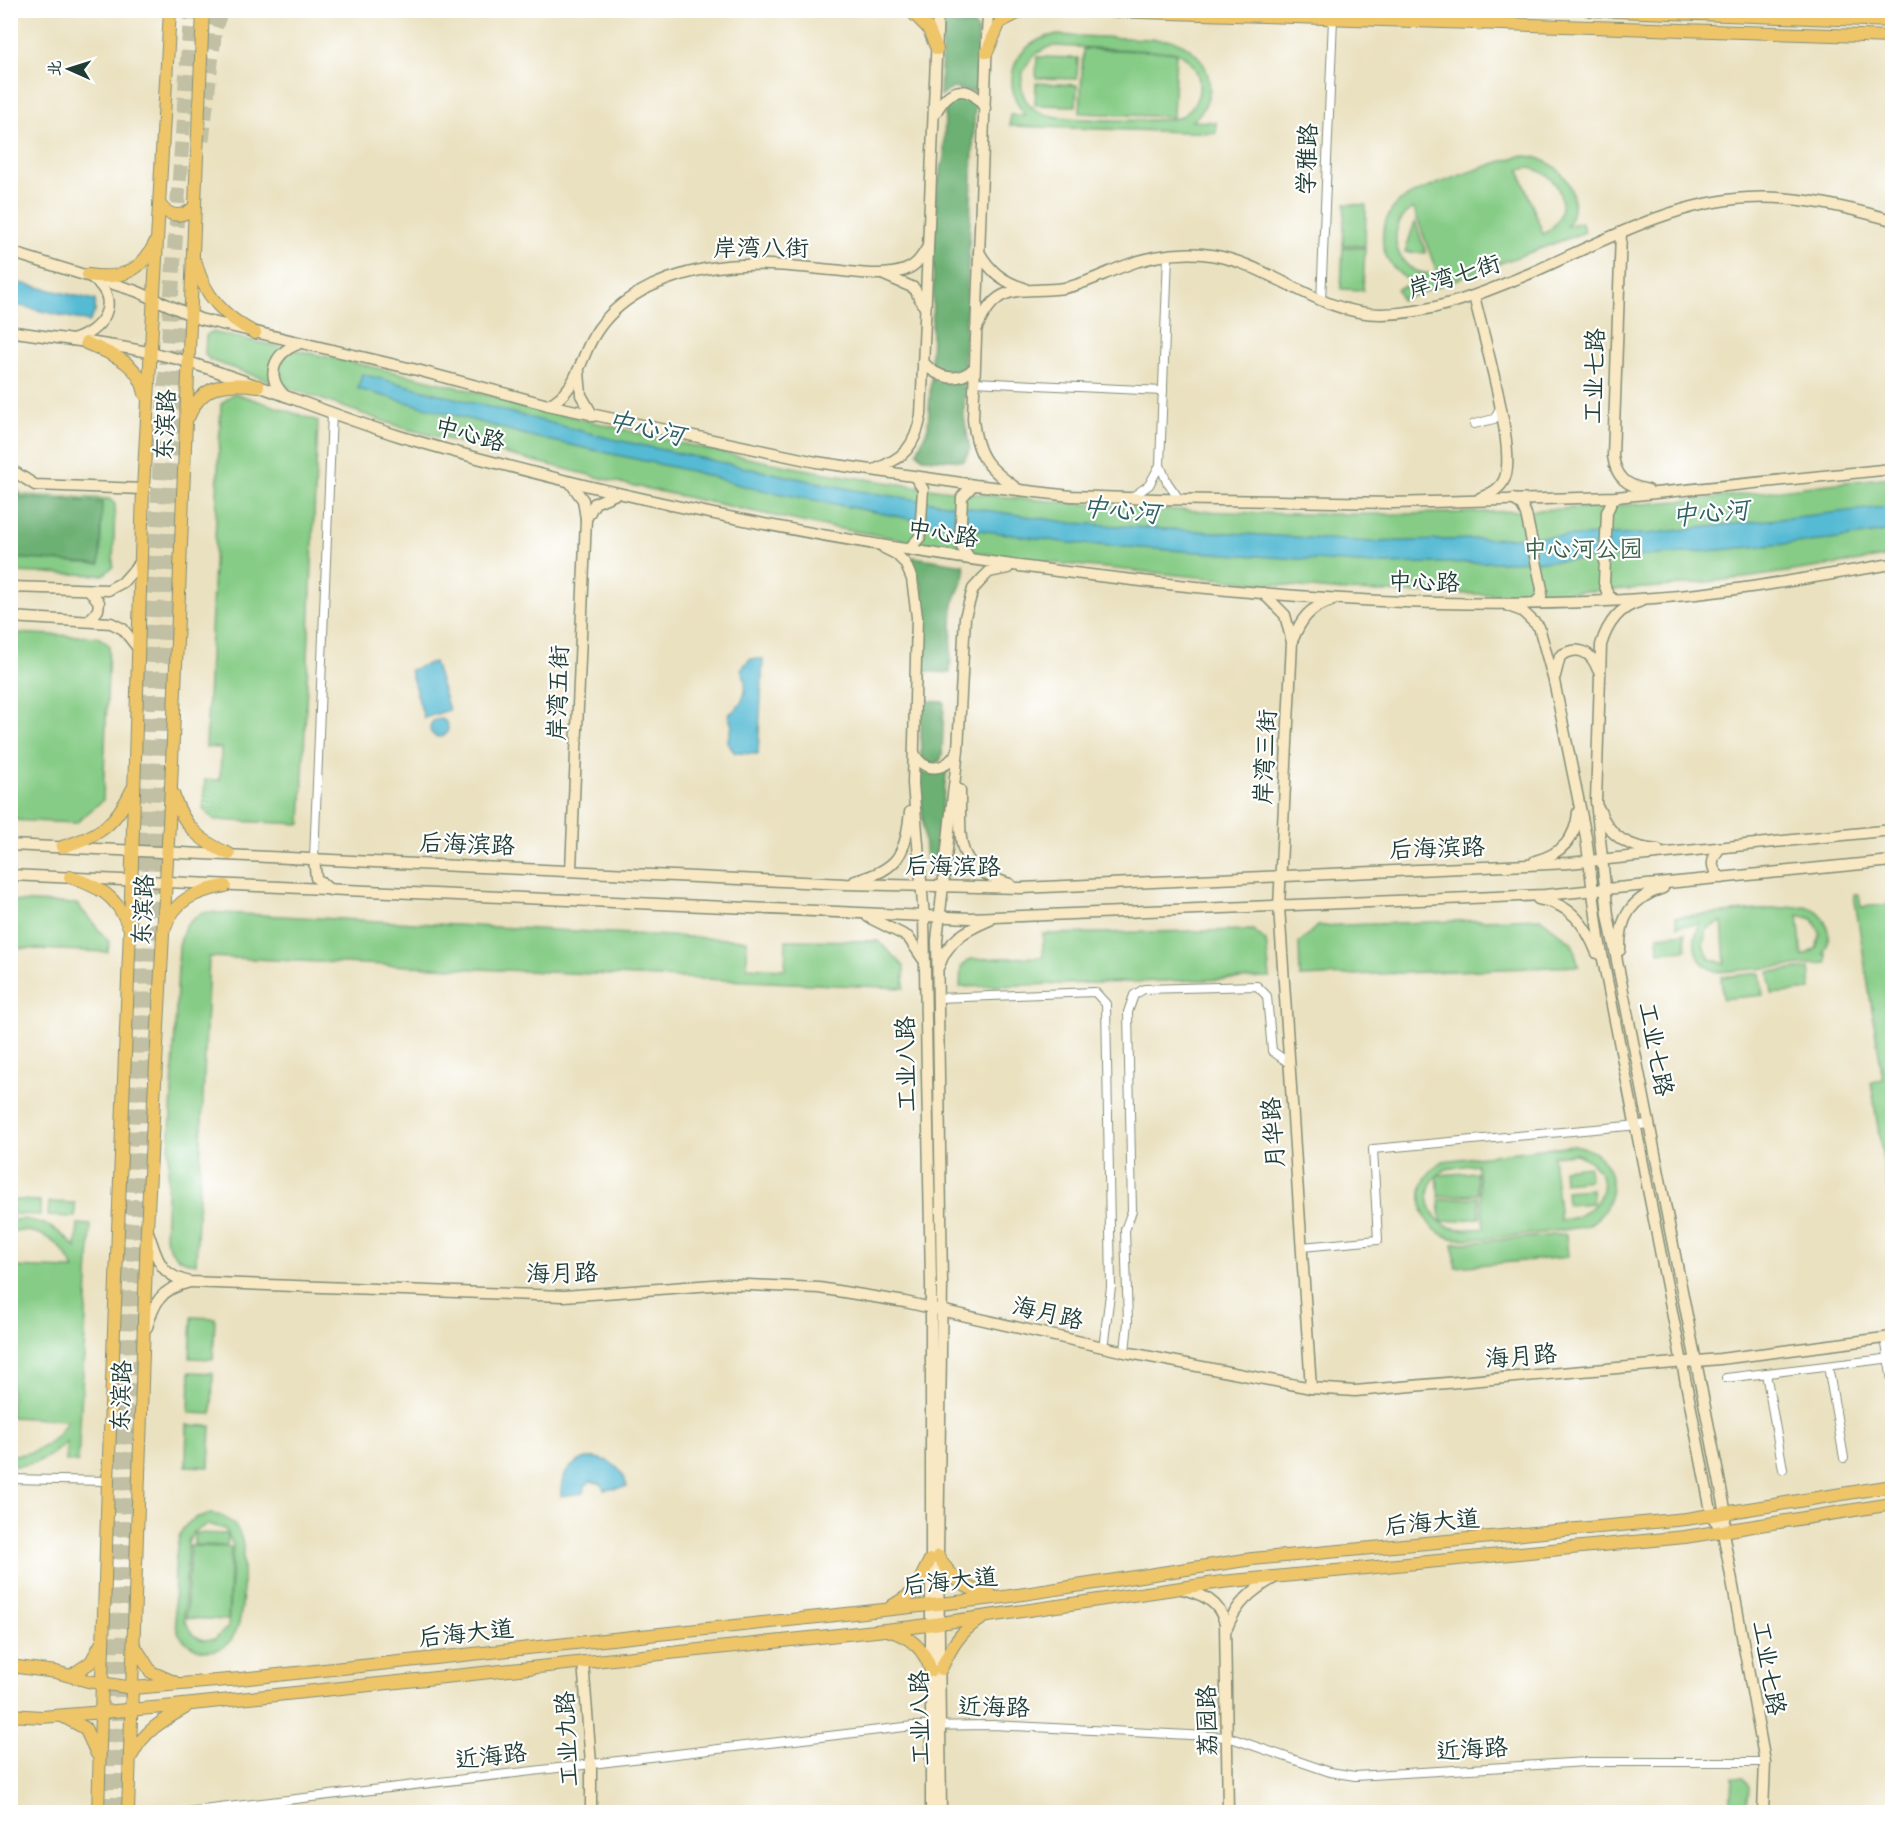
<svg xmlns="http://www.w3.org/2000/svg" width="1903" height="1823" font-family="Caveat,'LXGW WenKai TC',sans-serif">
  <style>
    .green { fill: #86cc86; stroke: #52845d; stroke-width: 1.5; fill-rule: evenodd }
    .forest { fill: #6cb073; stroke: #467654; stroke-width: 1.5 }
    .water { fill: #55bad3; stroke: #3a7c84; stroke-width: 1.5 }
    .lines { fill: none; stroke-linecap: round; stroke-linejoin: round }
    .highway-tunnel { stroke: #c1c0a4; stroke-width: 15; stroke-dasharray: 15 8; stroke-linecap: butt }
    .street-casing { stroke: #848f7a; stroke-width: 10 }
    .secondary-casing { stroke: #848f7a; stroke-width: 13 }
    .primary-casing { stroke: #848f7a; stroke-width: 14 }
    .street { stroke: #fff; stroke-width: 8 }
    .secondary { stroke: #f8e8c3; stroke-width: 10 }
    .primary { stroke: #eec569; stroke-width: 12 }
    .labels { text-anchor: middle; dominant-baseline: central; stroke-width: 4.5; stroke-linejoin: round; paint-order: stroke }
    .street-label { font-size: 24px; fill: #1f3d34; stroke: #fff }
    .park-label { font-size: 24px; fill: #396148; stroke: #fff }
    .water-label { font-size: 26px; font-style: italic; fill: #2f6264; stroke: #fff }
  </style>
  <rect width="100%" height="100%" fill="#fff"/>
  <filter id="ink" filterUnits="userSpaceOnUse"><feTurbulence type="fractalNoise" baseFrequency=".0167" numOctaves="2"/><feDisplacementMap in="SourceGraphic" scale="12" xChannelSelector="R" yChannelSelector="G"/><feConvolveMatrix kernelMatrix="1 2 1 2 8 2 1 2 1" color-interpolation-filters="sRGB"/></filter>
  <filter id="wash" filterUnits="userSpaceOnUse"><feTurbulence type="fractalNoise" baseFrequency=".008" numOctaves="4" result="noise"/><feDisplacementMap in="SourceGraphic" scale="24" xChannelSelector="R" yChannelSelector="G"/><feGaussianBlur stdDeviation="1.35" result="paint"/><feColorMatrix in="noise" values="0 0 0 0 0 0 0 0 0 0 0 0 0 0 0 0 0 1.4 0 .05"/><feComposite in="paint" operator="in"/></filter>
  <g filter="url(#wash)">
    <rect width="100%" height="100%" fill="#eae1c0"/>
    <g class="green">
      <path d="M1054,35L1171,40C1208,49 1225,95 1192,121L1216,122V133L1010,126V115H1025C999,83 1013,43 1054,35ZM1055,46L1175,52L1083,49L1080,113L1173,117L1176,52C1189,58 1198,68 1199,83C1201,96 1193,110 1180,117C1168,123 1059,120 1044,114C1007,101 1019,51 1055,46Z"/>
      <path d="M1037,57L1078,58L1077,79L1036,78Z"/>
      <path d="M1036,83L1077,85L1076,106L1035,105Z"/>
      <path d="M1520,156C1557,154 1587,192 1567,226L1581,222L1585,232L1401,300L1397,289L1413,283C1398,274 1385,263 1383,244C1381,229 1387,213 1399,202C1413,190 1500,161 1520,156ZM1528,168C1563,172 1575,217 1543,234L1519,170ZM1413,208L1414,209L1437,273C1398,280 1380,229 1413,208Z"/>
      <path d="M1345,204L1366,205L1365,246L1343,245Z"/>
      <path d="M1415,221L1426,253L1405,252Z"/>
      <path d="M1343,247L1365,248L1363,290L1341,289Z"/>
      <path d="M211,332C292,349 373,366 453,386C582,419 713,455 845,476C1108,518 1388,523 1655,503C1734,497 1813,485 1892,477V556L1752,577L1662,587L1521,595L1342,591L1023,560L812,524L625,484L403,428L210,360L205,354L206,336Z"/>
      <path d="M234,393L318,421L301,824L214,820L203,808L205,780H220L221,748L206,747L221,404Z"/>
      <path d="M10,481L22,495L109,499L115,504L113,567L103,575L11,572Z"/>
      <path d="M11,633L98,637L109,645L103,800L76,823L11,820Z"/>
      <path d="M1854,894H1859L1861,907L1892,904V1192L1888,1193L1871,1082L1883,1080Z"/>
      <path d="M10,901L77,904L109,942L108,952L11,948Z"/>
      <path d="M1805,906C1827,913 1835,934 1823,954H1826L1827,963L1719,972C1695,965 1689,944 1700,924L1677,926L1676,917ZM1798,915L1813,919L1820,933L1816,949L1802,956ZM1721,922H1722L1725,964L1710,959L1703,945L1707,929Z"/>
      <path d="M202,912L747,940V967L785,969L786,940L878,941L904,966V988L209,957L196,1264C178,1261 171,1254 165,1237L179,946L185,926Z"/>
      <path d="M1540,918L1572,943L1579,966L1300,977L1299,943L1317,926Z"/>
      <path d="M1253,930L1266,941L1270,978L960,987L961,967L970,959L1043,957V934Z"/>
      <path d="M1685,933L1686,950L1659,952L1658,936Z"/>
      <path d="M1809,968L1811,990L1772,994L1769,972Z"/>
      <path d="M1760,973L1763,995L1723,999L1721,977Z"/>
      <path d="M1573,1145C1619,1151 1625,1205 1586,1226C1563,1231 1473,1242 1452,1238C1435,1234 1422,1220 1421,1202C1419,1183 1428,1171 1443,1161ZM1576,1154C1621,1170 1604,1217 1560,1220L1553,1156ZM1477,1164L1484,1228C1473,1229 1460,1231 1450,1227C1430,1221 1420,1190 1437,1176L1439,1197L1478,1194L1476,1172L1438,1175L1446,1169Z"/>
      <path d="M1589,1166L1590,1180L1564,1183L1563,1169Z"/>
      <path d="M1592,1189L1593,1203L1567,1205L1566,1191Z"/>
      <path d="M1478,1197L1480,1218L1441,1222L1439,1200Z"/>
      <path d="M14,1200L40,1201V1215L13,1214Z"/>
      <path d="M49,1202L75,1203V1217L48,1216Z"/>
      <path d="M24,1219C46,1222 61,1231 76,1248L78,1224L91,1225L78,1462L66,1461V1442C50,1458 34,1466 11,1466V1455C36,1455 57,1443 67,1420L11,1417V1267L74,1269C62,1242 40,1228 11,1231V1220Z"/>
      <path d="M1566,1234L1568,1257L1456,1267L1453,1244Z"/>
      <path d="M192,1317L215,1318L213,1359L190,1358Z"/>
      <path d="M190,1372L213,1373L212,1414L189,1413Z"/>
      <path d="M187,1425L211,1426L209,1467L186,1466Z"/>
      <path d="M212,1514C229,1516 240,1527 243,1545C242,1575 252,1651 208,1651C196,1651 184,1643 178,1632C172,1618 174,1545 181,1532C188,1520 199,1515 212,1514ZM208,1524L225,1529L233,1545L228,1627L215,1639L203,1640L193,1635L184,1619L188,1543L193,1532Z"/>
      <path d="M194,1533L228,1534L227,1546L194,1545Z"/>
      <path d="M190,1546L231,1547L228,1620L186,1618Z"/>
      <path d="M1732,1777L1742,1778L1749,1787L1747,1812H1730Z"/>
    </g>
    <g class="forest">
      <path d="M943,24L974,25L978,31L976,92L953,88L940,96Z"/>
      <path d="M963,95L975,103L964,368C953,372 940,374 931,363L936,190L944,158L945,104L950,99Z"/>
      <path d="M931,378L946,383L965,381L964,417L970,449L964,461L923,458L917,452L928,428Z"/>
      <path d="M10,485L21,498L102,502L100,564L11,558Z"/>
      <path d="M914,557L964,565L965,575L953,604L950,673L920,671L922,586L911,561Z"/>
      <path d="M921,701L944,702L942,755L940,761L932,764L921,757Z"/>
      <path d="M947,768L935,863H926L919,771L930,775Z"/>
    </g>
    <g class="water">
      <path d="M11,281L95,300V312L89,322L11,304Z"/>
      <path d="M362,374L612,439L747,468L859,491L1072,523L1372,542L1647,534L1892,506V531L1830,540L1673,554L1554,561L1374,564L1069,543L931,523L747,487L695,472L534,437L358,389Z"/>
      <path d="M750,659H763L758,754L735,753L727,742L732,726L728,715C745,705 750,687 741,669Z"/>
      <path d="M434,662L449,710L424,718L410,670Z"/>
      <circle cx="439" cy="728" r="9"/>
      <path d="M586,1458C607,1456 623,1467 627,1487L604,1490L601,1484L591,1481L585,1486L584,1493L561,1496C560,1477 569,1464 586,1458Z"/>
    </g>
  </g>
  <g filter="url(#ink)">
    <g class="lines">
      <g class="highway-tunnel">
        <path d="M202,141L215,28L221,10"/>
        <path d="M106,1812L142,816L160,462L191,10"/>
        <path d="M118,1812L136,1304L171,472L186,299"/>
      </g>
      <g class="street-casing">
        <g id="street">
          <path d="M1168,255L1160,465L1167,482L1179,499"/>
          <path d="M1321,301L1333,19"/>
          <path d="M974,382L1163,391"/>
          <path d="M1474,424L1494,419L1499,410"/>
          <path d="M1131,498L1149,485L1160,465"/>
          <path d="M314,858L332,413"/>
          <path d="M937,998L1095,992L1106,1004L1111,1287L1103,1348"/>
          <path d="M1302,1247L1378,1240L1373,1149L1650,1124"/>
          <path d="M1885,1338L1892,1381"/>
          <path d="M1125,1352L1128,1322L1125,1230L1132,1211L1128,1012L1134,995L1144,989L1257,986L1267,996L1272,1051L1289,1063"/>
          <path d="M1828,1366L1844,1458"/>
          <path d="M1766,1373L1783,1469"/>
          <path d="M1726,1378L1892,1358"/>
          <path d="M10,1479L108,1481"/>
          <path d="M186,1812L913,1726L993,1725L1228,1737L1330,1772L1355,1776L1586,1762H1765"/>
        </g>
      </g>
      <g class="secondary-casing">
        <g id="secondary">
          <path d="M988,10L973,419C977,458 988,468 1019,490"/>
          <path d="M936,112C949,88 968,82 985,108"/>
          <path d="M1621,233L1613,456C1616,478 1627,486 1648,490"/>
          <path d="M10,252L136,291L200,319L417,370L548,405L816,462L975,485L1071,496L1155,499L1392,503L1616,497L1892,469"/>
          <path d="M979,252C990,271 1003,282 1024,288"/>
          <path d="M884,275L914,288L924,306"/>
          <path d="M1474,296C1483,334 1514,441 1506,474C1503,488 1492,493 1480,498"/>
          <path d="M976,330C998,279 1019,294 1064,288C1083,285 1101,275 1119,268C1148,256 1180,251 1211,255C1271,264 1318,314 1381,314C1434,314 1483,293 1531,273C1599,243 1672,202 1748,198C1797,195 1845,207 1892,220"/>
          <path d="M10,331C70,341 133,345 191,363C261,385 329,414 399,436C455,453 511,467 567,481C744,524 926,556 1107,577C1288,599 1472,612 1654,598C1734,592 1813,577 1892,564"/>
          <path d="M72,340C102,332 124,301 92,278"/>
          <path d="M923,362C937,378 958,384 974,368"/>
          <path d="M579,372L581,395L593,416"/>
          <path d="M285,396C264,376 274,353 298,344"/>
          <path d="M548,405C575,392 578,367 590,343C612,299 659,278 705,269C747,261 790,266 832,270C855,272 882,278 905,270C916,266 921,258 927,248"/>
          <path d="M10,469L35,485L143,489"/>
          <path d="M874,470C904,458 915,447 921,415L938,10"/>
          <path d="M570,482L583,500L586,519L571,869"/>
          <path d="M1513,499L1522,505L1526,514L1542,589L1541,597L1535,603"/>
          <path d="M586,519L595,503L616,494"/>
          <path d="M884,548L896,554L905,563L912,579L917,617L913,784L924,917L931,1282V1812"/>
          <path d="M909,549L920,537L923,489L915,477"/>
          <path d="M970,559L960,544L962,497L973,485"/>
          <path d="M10,587L108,590L123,582L140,563"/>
          <path d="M1263,593L1285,615L1292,642L1279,907L1311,1388"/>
          <path d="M1614,600L1608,595L1604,583L1607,512L1612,501L1616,497"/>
          <path d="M1639,602C1618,608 1607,625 1601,645L1596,801L1608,915L1726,1514L1723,1532L1765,1762L1763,1812"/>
          <path d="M1508,606L1522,611L1539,627L1554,681L1586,837L1599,939L1712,1516L1723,1532"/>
          <path d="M10,617L111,623L123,629L137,647"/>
          <path d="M89,621L98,610L99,602L90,591"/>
          <path d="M1293,639C1301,619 1310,607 1331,601"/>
          <path d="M1555,676L1560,656C1578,645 1591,651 1598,670"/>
          <path d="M914,753C924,774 946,771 957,752"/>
          <path d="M960,790C961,842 952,867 1010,884"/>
          <path d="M1599,809C1609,837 1629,848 1658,850"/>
          <path d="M10,845L845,884L1022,888L1569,863L1892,830"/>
          <path d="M1720,848C1711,859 1709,869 1722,878"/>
          <path d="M314,858L316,878L330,890"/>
          <path d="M1535,861C1561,854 1576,839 1578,812"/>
          <path d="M10,875L970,918L1545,895L1892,861"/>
          <path d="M855,881C899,869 905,855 910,812"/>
          <path d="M1538,899C1571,904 1585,924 1597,953"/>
          <path d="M868,917L908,937L923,959"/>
          <path d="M1620,950C1619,917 1632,898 1663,888"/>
          <path d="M939,966C948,940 966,930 990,920"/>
          <path d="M148,1232C158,1260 159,1275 190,1282L564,1296L726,1284L819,1288L905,1302L1125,1352L1311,1388L1355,1391L1720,1359L1892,1337"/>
          <path d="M147,1327C154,1303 161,1289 187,1283"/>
          <path d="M1182,1589C1202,1594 1219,1601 1225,1623L1228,1812"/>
          <path d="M1227,1628C1236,1604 1252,1590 1274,1578"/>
          <path d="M583,1662L591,1763V1812"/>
          <path d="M941,1812L938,1556L942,1284L937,940L958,750L965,617L973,589L984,577L989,572L1008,568"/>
        </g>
      </g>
      <g class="primary-casing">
        <g id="primary">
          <path d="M910,10L928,28L937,49"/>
          <path d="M1080,10L1892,37"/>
          <path d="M1589,10L1892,21"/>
          <path d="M987,52L1000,22L1024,10"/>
          <path d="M160,205C170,218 184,218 195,206"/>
          <path d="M196,263C204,296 225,317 255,333"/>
          <path d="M88,275C120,280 142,272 156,241"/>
          <path d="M86,343C112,354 140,363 145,394"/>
          <path d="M189,416C202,384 227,382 258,386"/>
          <path d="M173,794C183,825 199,841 229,854"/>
          <path d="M62,847C101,835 115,825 133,788"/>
          <path d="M70,877C99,887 116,895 128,925"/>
          <path d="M165,928C174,899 198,891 225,886"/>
          <path d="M938,1556C951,1578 966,1590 991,1595"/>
          <path d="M892,1606L914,1592L930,1560"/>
          <path d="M890,1631C912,1637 925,1650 931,1671"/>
          <path d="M136,1648L151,1672L174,1682"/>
          <path d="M10,1666L56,1672L88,1681L133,1688L240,1679L1004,1597L1252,1559L1686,1519L1892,1486"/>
          <path d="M941,1669C950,1650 960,1630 980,1620"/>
          <path d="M72,1675L91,1662L101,1644"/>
          <path d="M10,1715L42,1717L164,1707L913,1627L1222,1582L1685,1537L1892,1504"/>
          <path d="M62,1716L85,1728L97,1754"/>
          <path d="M132,1755C143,1732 163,1720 185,1708"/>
          <path d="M98,1812L108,1481L130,929L143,489L170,10"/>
          <path d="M128,1812L147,1229L171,787L203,10"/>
        </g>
      </g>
      <use href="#street" class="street"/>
      <use href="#secondary" class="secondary"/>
      <use href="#primary" class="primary"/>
    </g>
  </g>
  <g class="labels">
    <g class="street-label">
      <text transform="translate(1307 159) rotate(-88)">学雅路</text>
      <text x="761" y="248">岸湾八街</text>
      <text transform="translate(1454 276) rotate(-17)">岸湾七街</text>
      <text transform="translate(1594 376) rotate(-88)">工业七路</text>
      <text transform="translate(165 425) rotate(-87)">东滨路</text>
      <text transform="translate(470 434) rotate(15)">中心路</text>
      <text transform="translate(943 533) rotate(9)">中心路</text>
      <text transform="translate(1424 582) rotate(1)">中心路</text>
      <text transform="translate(558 693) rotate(-88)">岸湾五街</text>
      <text transform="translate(1265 757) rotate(-87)">岸湾三街</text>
      <text transform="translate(467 844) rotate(2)">后海滨路</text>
      <text transform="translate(1437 848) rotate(-2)">后海滨路</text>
      <text transform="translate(953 866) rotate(1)">后海滨路</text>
      <text transform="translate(143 910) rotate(-87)">东滨路</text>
      <text transform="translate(1656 1049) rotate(79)">工业七路</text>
      <text transform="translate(906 1064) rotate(-91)">工业八路</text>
      <text transform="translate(1273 1133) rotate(-94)">月华路</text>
      <text transform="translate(562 1273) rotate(-1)">海月路</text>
      <text transform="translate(1048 1313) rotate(13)">海月路</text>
      <text transform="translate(1521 1356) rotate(-5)">海月路</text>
      <text transform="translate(121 1396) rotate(-88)">东滨路</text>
      <text transform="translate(1432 1522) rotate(-5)">后海大道</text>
      <text transform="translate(950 1581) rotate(-6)">后海大道</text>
      <text transform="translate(466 1633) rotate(-6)">后海大道</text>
      <text transform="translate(1769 1668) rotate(80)">工业七路</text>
      <text transform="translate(994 1707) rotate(1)">近海路</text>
      <text transform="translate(920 1718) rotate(-91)">工业八路</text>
      <text transform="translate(1207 1721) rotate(-91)">荔园路</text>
      <text transform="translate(567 1739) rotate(-93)">工业九路</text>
      <text transform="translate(1472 1749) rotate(-4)">近海路</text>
      <text transform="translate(491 1756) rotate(-7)">近海路</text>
    </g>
    <g class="park-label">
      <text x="1583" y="549">中心河公园</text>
    </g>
    <g class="water-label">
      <text transform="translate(646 428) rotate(13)">中心河</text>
      <text transform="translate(1121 510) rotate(6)">中心河</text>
      <text transform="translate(1710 513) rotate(-5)">中心河</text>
    </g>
  </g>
  <rect width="1903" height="1823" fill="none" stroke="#fff" stroke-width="36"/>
  <g transform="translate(69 69) rotate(273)" stroke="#ffffff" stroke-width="4.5" paint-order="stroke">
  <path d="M0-4.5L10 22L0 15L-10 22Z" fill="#1f3d34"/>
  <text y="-9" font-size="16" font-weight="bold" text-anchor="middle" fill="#1f3d34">北</text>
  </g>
</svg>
